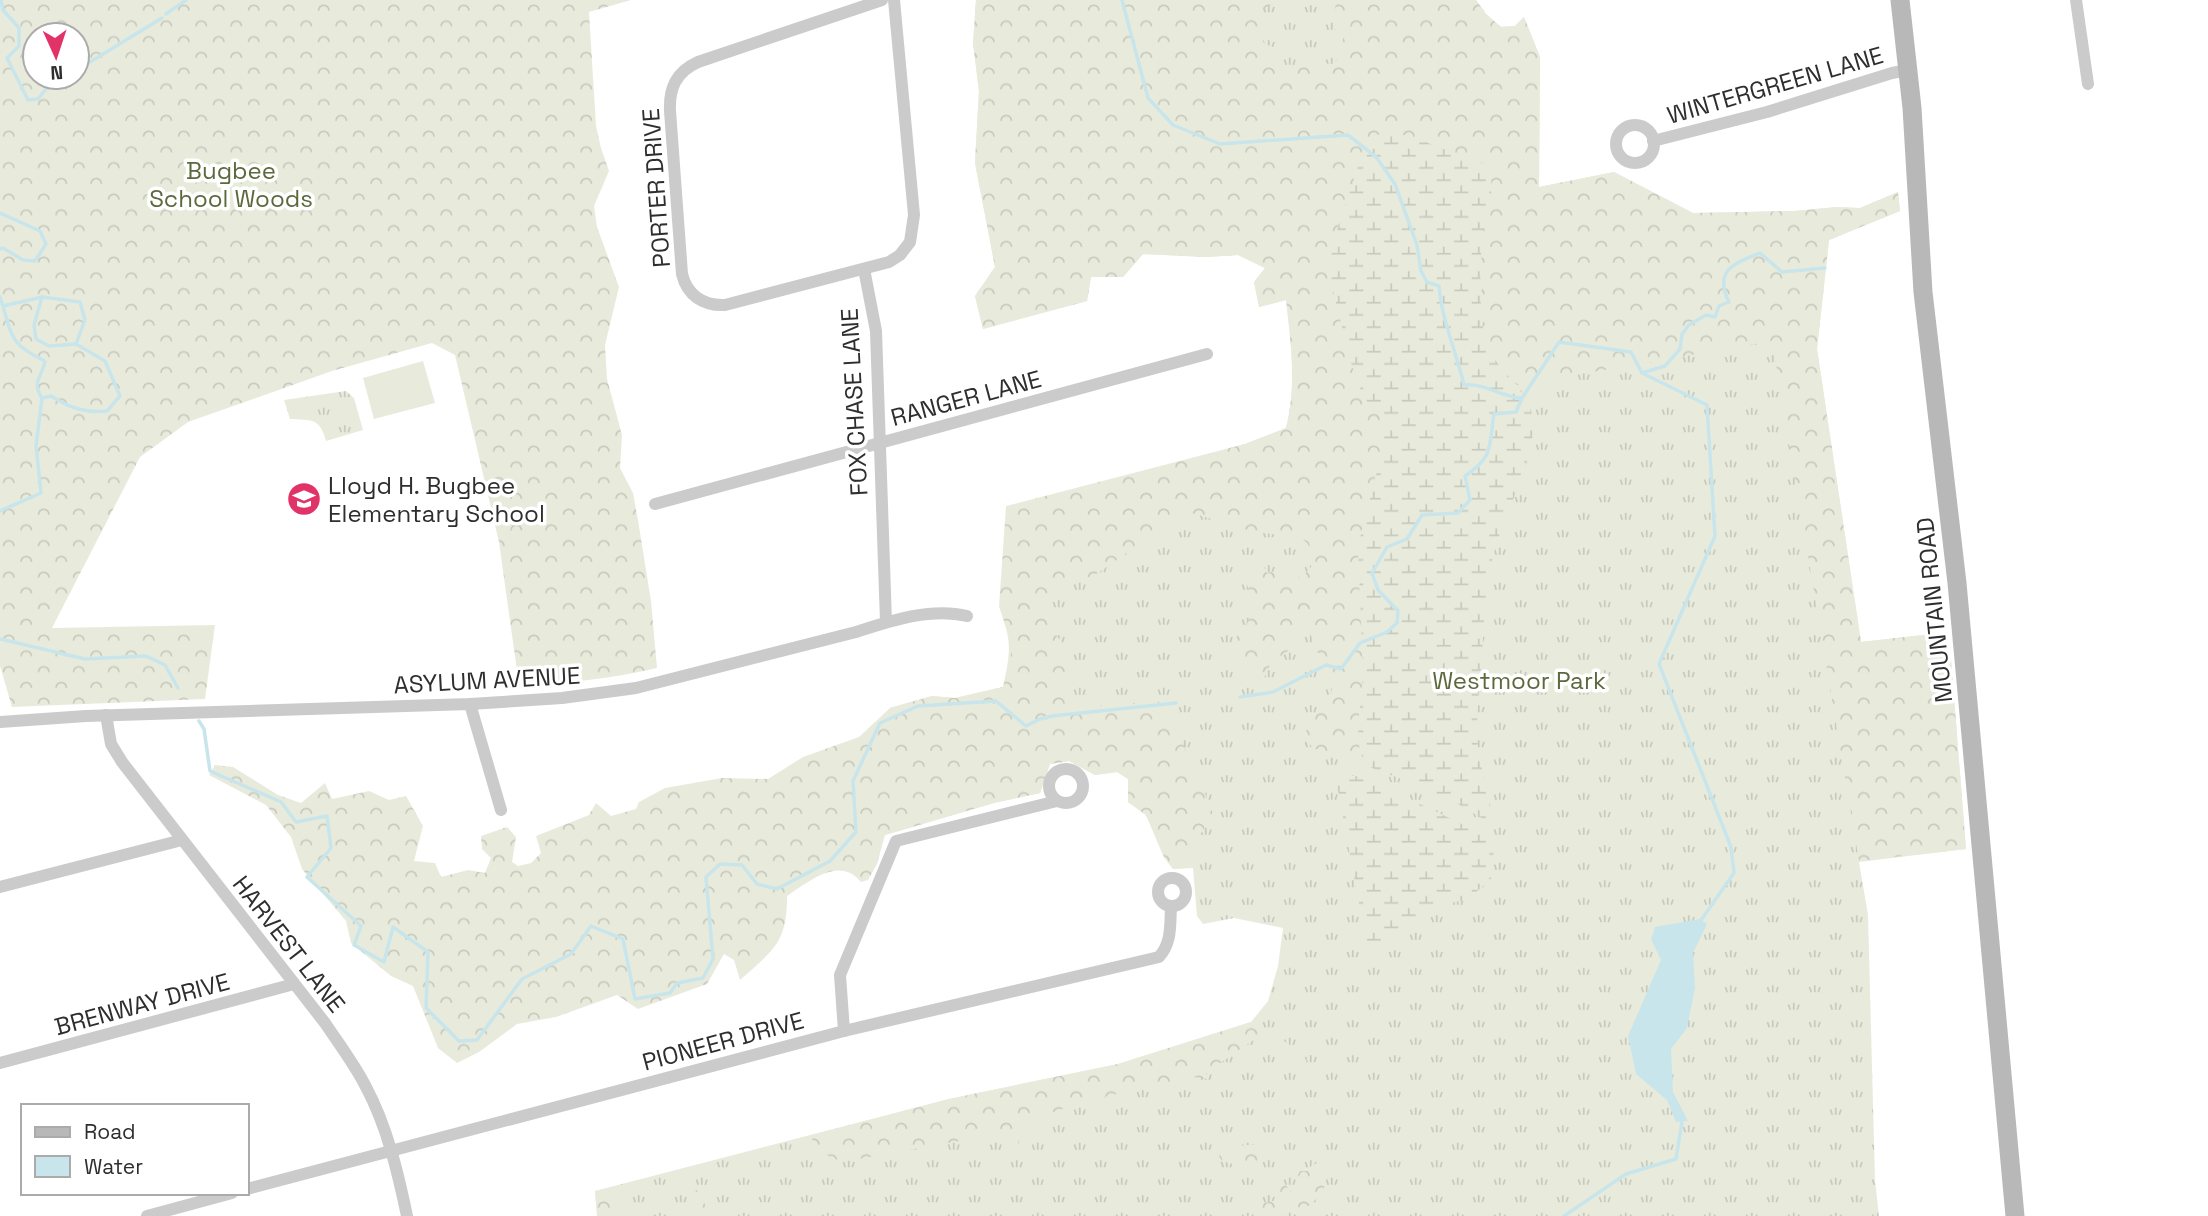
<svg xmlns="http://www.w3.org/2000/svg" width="2208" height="1216" font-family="'Space Grotesk',sans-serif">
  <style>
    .grass { fill: url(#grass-tufts) }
    .forest { fill: url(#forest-crowns); fill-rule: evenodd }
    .wetland { fill: url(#wetland-marsh) }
    .garden { fill: #e8ebdc }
    .water { fill: #c8e5eb }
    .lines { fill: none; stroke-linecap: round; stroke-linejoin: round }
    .stream { stroke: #c8e5eb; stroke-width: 3.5 }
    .minor { stroke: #cbcbcb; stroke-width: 12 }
    .secondary { stroke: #b8b8b8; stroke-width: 19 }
    .labels { text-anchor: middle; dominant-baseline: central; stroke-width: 7; stroke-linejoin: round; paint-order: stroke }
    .street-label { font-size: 24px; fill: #2e2e2e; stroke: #fff }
    .park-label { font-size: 24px; fill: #5b693c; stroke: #fff }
    .poi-label { font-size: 24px; fill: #2e2e2e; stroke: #fff; text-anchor: start }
  </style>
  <defs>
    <pattern id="grass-tufts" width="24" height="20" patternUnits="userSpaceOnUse" patternTransform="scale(1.75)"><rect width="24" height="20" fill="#e8ebdc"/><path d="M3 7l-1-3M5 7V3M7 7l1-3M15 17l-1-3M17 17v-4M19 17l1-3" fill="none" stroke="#c7cabd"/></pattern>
    <pattern id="forest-crowns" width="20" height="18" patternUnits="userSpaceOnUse" patternTransform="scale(1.75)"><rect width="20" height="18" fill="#e8ebdc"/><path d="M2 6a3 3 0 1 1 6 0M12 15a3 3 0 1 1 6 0" fill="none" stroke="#c7cabd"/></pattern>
    <pattern id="wetland-marsh" width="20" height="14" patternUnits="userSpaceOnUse" patternTransform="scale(1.75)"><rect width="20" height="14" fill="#e8ebdc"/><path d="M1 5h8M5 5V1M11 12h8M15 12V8" fill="none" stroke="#c7cabd"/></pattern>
  </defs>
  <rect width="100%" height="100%" fill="#fff"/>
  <g class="grass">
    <path d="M976,0H1476L1486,14L1501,27L1515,26L1524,17L1540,57L1539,187L1614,172L1693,213L1794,211L1837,207L1860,208L1898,192L1900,211L1829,240L1817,349L1861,642L1932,634L1951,660L1966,849L1859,862L1868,915L1875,1180L1879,1216H597L595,1191L949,1099L1118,1064L1251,1022L1268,1001L1278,966L1283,928L1234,918L1203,924L1197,916L1193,868L1173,869L1164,857L1146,815L1128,802V779L1117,772L1095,775L1069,761L1050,764L1040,793L994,803L885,835L890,708L932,696L955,698L1003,687C1011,650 1012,642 999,606L1180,462L1245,444L1286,428C1297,385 1291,344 1286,300L1259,307L1254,282L1265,268L1238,255L1207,257L1143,254L1123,277H1091L1087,301L983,329L975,296L995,267L975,163L979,91L973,43Z"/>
    <path d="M346,391L354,398L363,430L326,441C320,418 312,420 290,419L284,400Z"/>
  </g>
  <g class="forest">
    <path d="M0,0H631L589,12L596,126L601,148L609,171L594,206L597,227L619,287L605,345L607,379L622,435L620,468L633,493L638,520L651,601L657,668C611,679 566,683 519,685L499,542L455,355L432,343L332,371L188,422L140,457L52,628L215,625L205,699L12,707L0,666ZM35,35H77V77H35Z"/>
    <path d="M976,0H1274L1271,5L1262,9L1265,25L1262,37L1265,44L1276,48L1285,72L1315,63L1334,64L1343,48V33L1334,29L1333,16L1337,0H1476L1486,14L1501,27L1515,26L1524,17L1540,57L1539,187L1614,172L1693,213L1794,211L1837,207L1860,208L1898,192L1900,211L1829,240L1817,349L1861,642L1932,634L1951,660L1966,849L1859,861L1772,341L1517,385L1494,358L1484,335L1481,269L1483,229L1491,196L1487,166L1480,162L1401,134L1393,133L1365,145L1332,246L1350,360L1363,396L1371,408L1383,418V438L1378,467L1358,546L1363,675L1358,727L1360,752L1365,763L1312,748L1307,738L1306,727L1331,694L1333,677L1330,668L1320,658L1308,628L1295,630V646L1271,663L1262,682C1241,673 1234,668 1231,644C1251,618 1259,615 1246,582L1251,570L1262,564L1267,573L1281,570L1288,582L1304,575L1311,567L1312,558L1308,544L1300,537L1254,532L1192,513L1176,518L1098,573L1075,583L1059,584L1043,597L1047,604V623L1063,644L1073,708L1158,701C1180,732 1190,751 1194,790L1204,791L1213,814L1193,846L1185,868L1173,869L1164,857L1146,815L1128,802V779L1117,772L1095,775L1069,761L1050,764L1040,793L994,803L885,835L877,864L868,880L861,882C840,855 808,882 787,896C787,944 773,950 740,980L734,960L724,954L707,984L638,1009L617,995L556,1017L517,1024L479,1052L457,1063L438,1048L413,986L391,976L351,943L346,921L302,869L291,837L266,805L209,775L215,765L233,767L278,795L301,803L325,783L332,799L369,791L389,800L406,796L423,826L414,861L435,863L441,877L468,870L485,873L491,858L482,849L481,836L507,827L516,837L512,862L518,866L531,863L541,853L536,836L589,815L596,803L611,816L636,809L639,802L665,788L722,778L768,779L803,757L859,737L890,708L932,696L955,698L1003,687L1011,654L1010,640L999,606L1006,506L1245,444L1286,428C1297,385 1291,344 1286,300L1259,307L1254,282L1265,268L1238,255L1207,257L1143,254L1123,277H1091L1087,301L983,329L975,296L995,267L975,163L979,91L973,43Z"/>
    <path d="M1251,1022L1276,1034L1309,1062L1267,1039L1252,1041L1206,1073L1208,1079L1192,1077C1157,1086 1053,1104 1029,1125C1021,1133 1018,1143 1016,1154L1012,1153L1009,1132L842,1162L826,1155L809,1136L949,1099L1118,1064Z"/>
    <path d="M1246,1145H1254L1266,1155L1256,1175L1240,1166L1222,1161L1219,1156L1221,1148Z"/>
    <path d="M1323,1160L1326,1161C1328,1189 1324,1194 1302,1211L1294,1202L1297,1177L1300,1171H1307L1311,1166Z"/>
    <path d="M1284,1183L1292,1193L1290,1205L1285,1204L1283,1207L1286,1216L1261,1215L1258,1209L1261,1204L1277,1200L1280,1196L1274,1192Z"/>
    <path d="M608,1188L613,1202L625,1216H601L597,1213L595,1191Z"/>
    <path d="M699,1188L709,1216H696L689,1205L691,1195Z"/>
  </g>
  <g class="wetland">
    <path d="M1385,133L1410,136L1487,166C1499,188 1484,216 1482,239C1480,270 1479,304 1484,335C1491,372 1534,387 1533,426C1533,461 1511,501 1500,533C1491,558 1487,585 1485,611C1482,638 1483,665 1479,691C1477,712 1476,733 1479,755C1482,776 1493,795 1490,817L1485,820L1456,803L1423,787L1372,768L1365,763L1360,752L1358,727L1363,675L1358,546L1378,467L1383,438V418L1371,408L1363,396L1350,360L1328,270L1332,246L1365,145L1370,137Z"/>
    <path d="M1335,774L1364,777L1495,840L1491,879L1467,900L1430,907L1422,922L1395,935L1376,953L1373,952L1365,936Z"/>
  </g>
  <path class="garden" d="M423,361L435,403L374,419L363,378Z"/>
  <path class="water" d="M1700,919L1707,924L1693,953L1695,988L1687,1028L1671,1049L1673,1092L1688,1121L1676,1122L1667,1100L1636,1074L1628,1036L1661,960L1651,939L1655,927Z"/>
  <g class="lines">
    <g class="stream">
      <path d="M1,0L3,10L19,28V46L7,58L28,100L38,99L46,89L66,77"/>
      <path d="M1122,0L1148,98L1173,125L1220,144L1348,135L1376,157L1395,184L1417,245L1421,271L1427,282L1439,286C1442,321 1456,351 1464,385C1485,383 1501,397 1522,398"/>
      <path d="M166,14L186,0"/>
      <path d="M77,70L162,18"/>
      <path d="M0,213L40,231L46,244L35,261L23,260L3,248L0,249"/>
      <path d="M0,297L3,306L42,297L80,302L85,320L76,344L105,361L120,396L107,411C84,413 70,408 51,396L42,398L36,446L41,493L0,511"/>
      <path d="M42,297L34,325L36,339L49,346L76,344"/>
      <path d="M3,306C12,339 13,346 45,361C42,378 31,381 42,398"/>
      <path d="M1642,373L1665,366L1680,349L1682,334L1689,325L1706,315L1715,317L1719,306L1729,302C1713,270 1735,263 1760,253L1782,272L1825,268"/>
      <path d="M0,639L85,659L146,656L165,665L178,688"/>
      <path d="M1240,697L1273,692L1326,665L1341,669L1360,643L1387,632L1397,623L1398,611L1378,590L1372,573L1387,547L1407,539L1422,515L1458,513L1470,500L1465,476C1494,457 1489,446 1494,414L1516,412L1522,398L1559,342L1631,352L1642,373L1707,405L1715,536L1659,664L1731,847L1734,873L1699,923"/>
      <path d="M199,721L204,729L210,771L281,802L296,822L327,816L331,848L307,877L361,926L354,945L384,962L393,927L428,952L426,1008L459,1041L477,1040L522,979L571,954L591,926L623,939L635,999L670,993L677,983L703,978L713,959L706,877L720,864L742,865L757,884L777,889L830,861L856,832L853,781L880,723L918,706L996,701L1026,726L1040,719L1052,716L1176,703"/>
      <path d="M1564,1216L1626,1174L1676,1159L1682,1121L1680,1117"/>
    </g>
    <g class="minor">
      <path d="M882,0L698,62C676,72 669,88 670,111L682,274C687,295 703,306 725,305L889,262L900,255L910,242L914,215L894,0"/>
      <path d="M2076,0L2088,84"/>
      <circle cx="1635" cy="144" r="19"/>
      <path d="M1653,141L1767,112L1892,73L1908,70"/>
      <path d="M864,269L876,331L886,622"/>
      <path d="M655,504L1207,354"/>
      <path d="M470,704L501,810"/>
      <path d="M106,715L111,744L122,762L325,1023C339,1044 355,1065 366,1087C387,1126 398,1173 407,1216"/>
      <path d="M0,722L86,716L470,704L562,698L636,688L856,632C890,621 931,607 967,616"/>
      <circle cx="1066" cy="786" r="17"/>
      <circle cx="1172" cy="892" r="14"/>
      <path d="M0,887L182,840"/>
      <path d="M844,1031L840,975L896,841L1057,801"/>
      <path d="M0,1063L294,984"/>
      <path d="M247,1189L844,1031L1159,957C1172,943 1170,925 1171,906"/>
      <path d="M147,1216L232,1193"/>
    </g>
    <path class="secondary" d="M1900,0L1912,108L1923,292L1957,583L2015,1216"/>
  </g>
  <defs>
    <g id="school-disc" transform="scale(1.75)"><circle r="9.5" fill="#e23368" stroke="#fff"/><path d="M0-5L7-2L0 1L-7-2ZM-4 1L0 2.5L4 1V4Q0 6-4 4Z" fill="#fff"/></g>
  </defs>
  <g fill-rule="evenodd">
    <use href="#school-disc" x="304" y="499"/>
  </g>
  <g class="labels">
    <g class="street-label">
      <text transform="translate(1775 85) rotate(-16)">WINTERGREEN LANE</text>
      <text transform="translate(656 188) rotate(-94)">PORTER DRIVE</text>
      <text transform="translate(966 398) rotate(-15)">RANGER LANE</text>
      <text transform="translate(854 402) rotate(-93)">FOX CHASE LANE</text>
      <text transform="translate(1934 610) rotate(-96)">MOUNTAIN ROAD</text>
      <text transform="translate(487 680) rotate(-3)">ASYLUM AVENUE</text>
      <text transform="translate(289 944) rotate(52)">HARVEST LANE</text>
      <text transform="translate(142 1004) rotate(-15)">BRENWAY DRIVE</text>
      <text transform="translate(723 1041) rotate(-15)">PIONEER DRIVE</text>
    </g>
    <g class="park-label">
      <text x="231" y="170">Bugbee<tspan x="231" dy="28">School Woods</tspan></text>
      <text x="1519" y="680">Westmoor Park</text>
    </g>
    <g class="poi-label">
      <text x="328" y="485">Lloyd H. Bugbee<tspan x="328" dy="28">Elementary School</tspan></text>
    </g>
  </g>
  <rect x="21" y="1104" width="228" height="91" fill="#ffffff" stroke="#ababab" stroke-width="2"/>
  <rect x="35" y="1127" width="35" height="10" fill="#b8b8b8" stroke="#ababab" stroke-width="2"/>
  <text x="84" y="1139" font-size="21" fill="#2e2e2e">Road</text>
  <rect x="35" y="1156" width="35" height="21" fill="#c8e5eb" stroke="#ababab" stroke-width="2"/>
  <text x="84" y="1174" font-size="21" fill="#2e2e2e">Water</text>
  <g transform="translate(56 56) rotate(177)"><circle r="33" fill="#ffffff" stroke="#ababab" stroke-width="2"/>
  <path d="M0-5L12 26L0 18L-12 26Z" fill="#e23368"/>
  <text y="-10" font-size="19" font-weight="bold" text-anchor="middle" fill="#2e2e2e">N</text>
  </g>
</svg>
